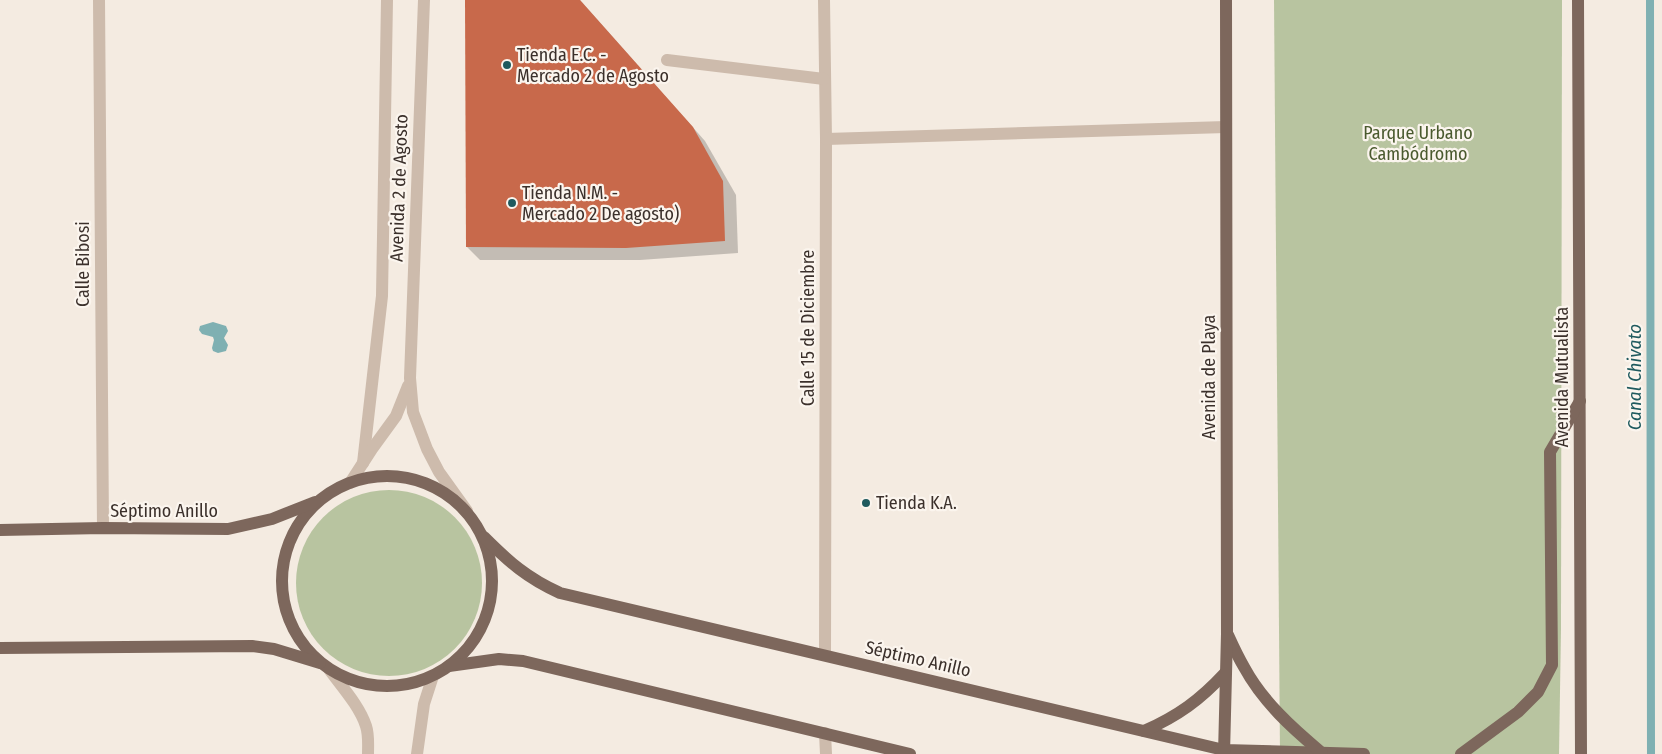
<svg xmlns="http://www.w3.org/2000/svg" width="1662" height="754" font-family="'Fira Sans Condensed',sans-serif">
  <style>
    .green { fill: #b8c4a0 }
    .water { fill: #7fb0b2 }
    .shadow { fill: #0003 }
    .lines { fill: none; stroke-linecap: round; stroke-linejoin: round }
    .stream { stroke: #7fb0b2; stroke-width: 8 }
    .building { fill: #c8694b }
    .minor { stroke: #cdbbac; stroke-width: 12 }
    .major { stroke: #7d675c; stroke-width: 12 }
    .poi-dot { fill: #1f5a5e; stroke: #fbf5ee; stroke-width: 2 }
    .labels { text-anchor: middle; dominant-baseline: central; stroke-width: 4.5; stroke-linejoin: round; paint-order: stroke }
    .poi-label { font-size: 18px; fill: #3b302b; stroke: #fbf5ee; text-anchor: start }
    .park-label { font-size: 18px; fill: #4a5a2e; stroke: #fbf5ee }
    .street-label { font-size: 18px; fill: #3b302b; stroke: #fbf5ee }
    .water-label { font-size: 19px; font-style: italic; fill: #1f5a5e; stroke: #fbf5ee }
  </style>
  <rect width="100%" height="100%" fill="#f4ebe1"/>
  <g class="green">
    <path d="M1274,0H1562L1561,629L1559,754H1280Z"/>
    <circle cx="389" cy="583" r="93"/>
  </g>
  <path class="water" d="M213,322L226,326L228,331L224,338L228,345L226,351L218,353L213,351L212,348L214,340L213,337L202,334L199,330L200,326Z"/>
  <path class="shadow" d="M466,0H580L705,141L736,195L738,253L640,260H480L467,247Z"/>
  <g class="lines">
    <path class="stream" d="M1650,0L1651,754"/>
  </g>
  <path class="building" d="M465,0H580L693,127L723,181L725,241L626,248L466,247Z"/>
  <g class="lines">
    <g class="minor">
      <path d="M99,0L103,528"/>
      <path d="M424,0L410,378L413,412L427,449L439,472L467,511"/>
      <path d="M824,0L826,139L825,655"/>
      <path d="M667,60L824,79"/>
      <path d="M826,139L1226,127"/>
      <path d="M363,463L382,296L387,0"/>
      <path d="M350,483L372,449L396,416L408,386"/>
      <path d="M329,669C341,686 359,705 366,726C369,735 368,745 368,754"/>
      <path d="M825,733L826,754"/>
      <path d="M417,754L424,704L433,676"/>
    </g>
    <g class="major">
      <path d="M1578,0L1581,754"/>
      <circle cx="387" cy="581" r="105"/>
      <path d="M0,530L103,528L228,529L272,519L315,502"/>
      <path d="M484,537C509,562 527,578 560,593L1224,750L1364,754"/>
      <path d="M1228,635C1233,646 1238,657 1244,667C1263,702 1292,728 1322,753"/>
      <path d="M0,648L252,646L274,649L320,663"/>
      <path d="M449,666L499,659L523,661L910,754"/>
      <path d="M1144,731C1178,716 1200,700 1225,673"/>
      <path d="M1224,754L1227,634L1226,0"/>
      <path d="M1461,754L1518,712L1538,692L1552,665L1550,452L1580,401"/>
    </g>
  </g>
  <g class="poi-dot">
    <circle cx="507" cy="65" r="5"/>
    <circle cx="512" cy="203" r="5"/>
    <circle cx="866" cy="503" r="5"/>
  </g>
  <g class="labels">
    <g class="poi-label">
      <text x="517" y="55">Tienda E.C. -<tspan x="517" dy="21">Mercado 2 de Agosto</tspan></text>
      <text x="522" y="193">Tienda N.M. -<tspan x="522" dy="21">Mercado 2 De agosto)</tspan></text>
      <text x="876" y="503">Tienda K.A.</text>
    </g>
    <g class="park-label">
      <text x="1418" y="133">Parque Urbano<tspan x="1418" dy="21">Cambódromo</tspan></text>
    </g>
    <g class="street-label">
      <text transform="translate(399 188) rotate(-88)">Avenida 2 de Agosto</text>
      <text transform="translate(83 264) rotate(-90)">Calle Bibosi</text>
      <text transform="translate(808 328) rotate(-90)">Calle 15 de Diciembre</text>
      <text transform="translate(1209 377) rotate(-90)">Avenida de Playa</text>
      <text transform="translate(1562 377) rotate(-90)">Avenida Mutualista</text>
      <text x="164" y="511">Séptimo Anillo</text>
      <text transform="translate(918 659) rotate(13)">Séptimo Anillo</text>
    </g>
    <g class="water-label">
      <text transform="translate(1634 377) rotate(-90)">Canal Chivato</text>
    </g>
  </g>
</svg>
